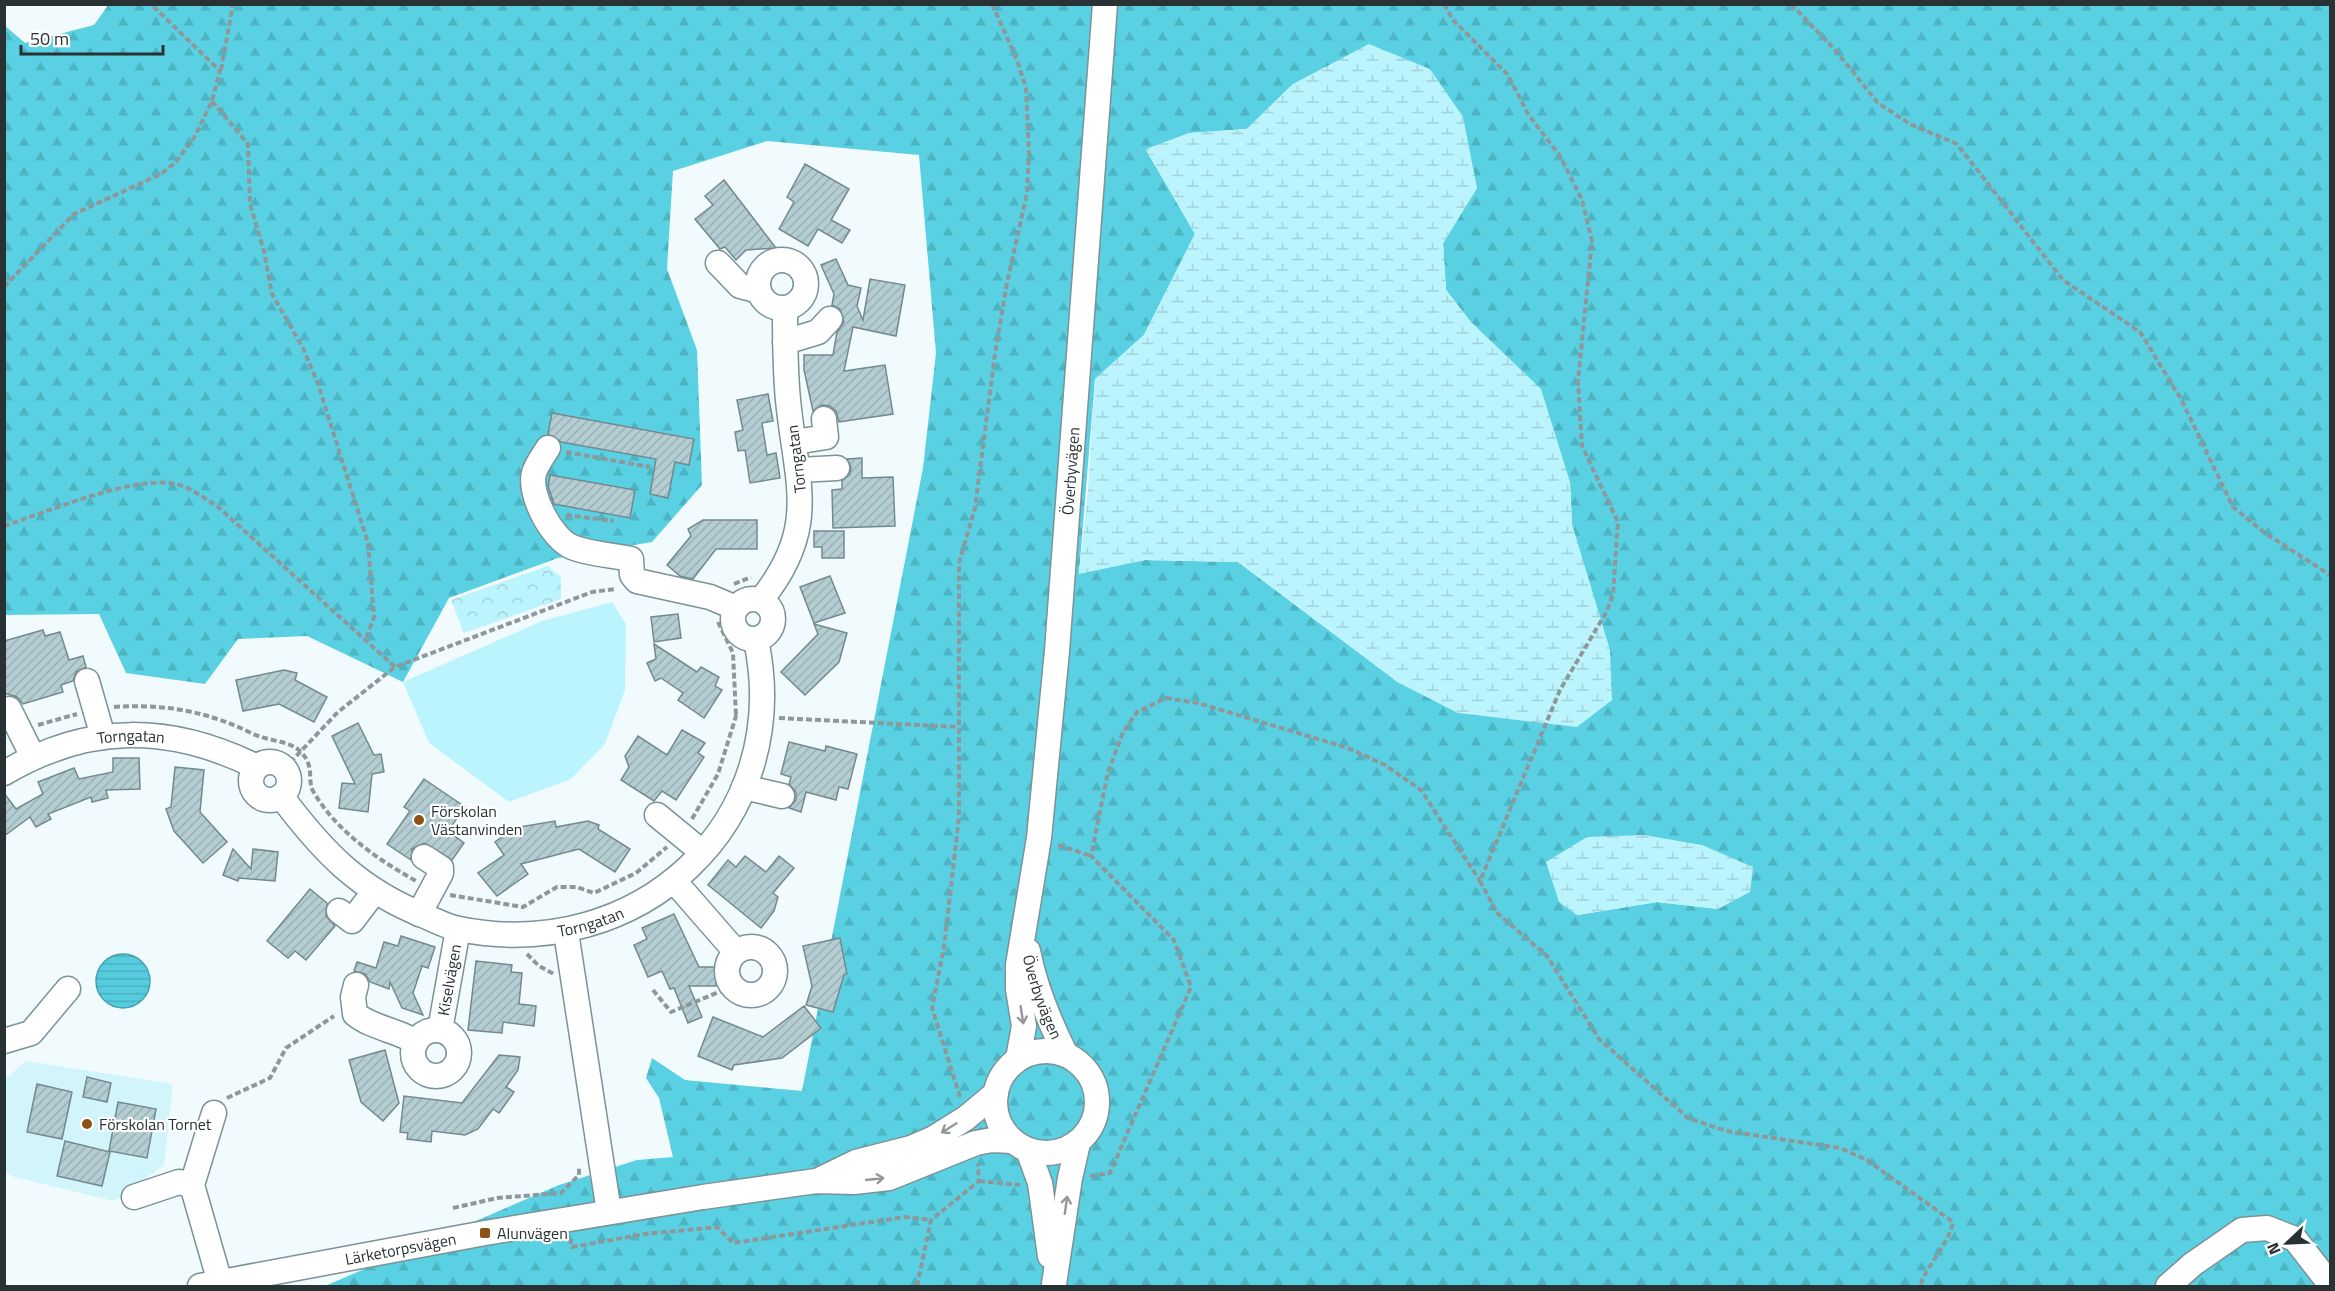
<svg xmlns="http://www.w3.org/2000/svg" width="2335" height="1291" font-family="'Titillium Web',sans-serif">
  <style>
    .built { fill: #d2f5fb }
    .grass { fill: #bcf4fe }
    .forest { fill: url(#forest-firs); fill-rule: evenodd }
    .wetland { fill: url(#wetland-marsh) }
    .park { fill: url(#park-crowns) }
    .water { fill: url(#water-rules); stroke: #489eac; stroke-width: 1.5 }
    .building { fill: url(#building-hatch); stroke: #728a8e; stroke-width: 1.5 }
    .lines { fill: none; stroke-linecap: round; stroke-linejoin: round }
    .minor-casing { stroke: #7b9296; stroke-width: 27 }
    .path { stroke: #8e989a; stroke-width: 4; stroke-dasharray: 6 3; stroke-linecap: butt }
    .minor { stroke: #fff; stroke-width: 24 }
    .oneway { stroke: #94989a }
    .poi-dot { fill: #8e5114; stroke: #fff; stroke-width: 2 }
    .labels { text-anchor: middle; dominant-baseline: central; stroke-width: 4.5; stroke-linejoin: round; paint-order: stroke }
    .street-label { font-size: 16px; fill: #283234; stroke: #fff }
    .poi-label { font-size: 16px; fill: #283234; stroke: #fff; text-anchor: start }
  </style>
  <defs>
    <pattern id="forest-firs" width="22" height="20" patternUnits="userSpaceOnUse" patternTransform="scale(1.5)"><rect width="22" height="20" fill="#59d1e3"/><path d="M5 1l3.5 6h-7zM16 11l3.5 6h-7z" fill="#4db4c3"/></pattern>
    <pattern id="wetland-marsh" width="20" height="14" patternUnits="userSpaceOnUse" patternTransform="scale(1.5)"><rect width="20" height="14" fill="#bcf4fe"/><path d="M1 5h8M5 5V1M11 12h8M15 12V8" fill="none" stroke="#a2d2da"/></pattern>
    <pattern id="park-crowns" width="20" height="18" patternUnits="userSpaceOnUse" patternTransform="scale(1.5)"><rect width="20" height="18" fill="#bcf4fe"/><path d="M2 6a3 3 0 1 1 6 0M12 15a3 3 0 1 1 6 0" fill="none" stroke="#a2d2da"/></pattern>
    <pattern id="water-rules" width="6" height="5" patternUnits="userSpaceOnUse" patternTransform="scale(1.5)"><rect width="6" height="5" fill="#55cddf"/><path d="M0 2.5h6" fill="none" stroke="#4ab0c0"/></pattern>
    <pattern id="building-hatch" width="6" height="6" patternUnits="userSpaceOnUse" patternTransform="scale(1.5)"><rect width="6" height="6" fill="#b4cdd2"/><path d="M-1 1l2-2M0 6l6-6M5 7l2-2" fill="none" stroke="#9bb0b5"/></pattern>
  </defs>
  <rect width="100%" height="100%" fill="#f1fbfd"/>
  <path class="built" d="M26,1061L173,1084L164,1165L114,1201L14,1177L5,1172L4,1080Z"/>
  <path class="grass" d="M612,602L626,624L625,690L605,744L571,779L509,802L429,743L403,682L542,621Z"/>
  <path class="forest" d="M109,4L2330,5V1286H325L559,1185L637,1160L673,1157L659,1098L646,1078L652,1058L685,1080L802,1091L923,468L936,353L919,155L767,141L673,171L667,269L697,350L702,485L652,542L558,558L449,598L403,682L307,636L238,639L205,684L126,673L99,614L5,615L4,25L25,43L94,25ZM1293,84L1477,188L1443,243L1446,290L1470,321L1570,482L1572,524L1399,683L1238,562L1145,560L1079,573L1095,379L1144,335L1195,234L1146,150L1190,133L1247,129ZM1587,837L1718,909L1657,902L1578,915Z"/>
  <g class="wetland">
    <path d="M1369,44L1430,69L1463,117L1477,188L1443,243L1446,290L1470,321L1541,389L1570,482L1572,524L1610,650L1612,700L1577,727L1458,713L1399,683L1238,562L1145,560L1079,574L1088,491L1095,379L1144,335L1195,234L1146,149L1189,133L1247,129L1293,84Z"/>
    <path d="M1644,835L1702,845L1753,867L1750,892L1718,909L1657,902L1577,915L1559,902L1546,862L1587,837Z"/>
  </g>
  <path class="park" d="M548,566L561,577V599L464,633L451,600Z"/>
  <circle class="water" cx="123" cy="981" r="27"/>
  <g class="building">
    <path d="M805,164L849,189L831,220L850,230L842,243L818,229L808,246L779,229L794,202L787,197Z"/>
    <path d="M724,180L776,248L746,250L736,260L725,247L720,249L695,219L713,205L705,196Z"/>
    <path d="M836,259L848,285L861,288L857,306L863,320L870,279L905,285L896,336L853,327L844,371L885,365L893,414L839,422L836,411L830,406L822,405L813,411L804,370V355H833L837,332L844,322L840,309L832,305L834,294L821,265Z"/>
    <path d="M768,394L773,421L762,423L767,455L776,453L780,478L750,483L745,450L738,451L735,432L743,430L737,400Z"/>
    <path d="M552,413L694,439L689,465L675,462L668,498L650,494L656,459L561,442L548,434Z"/>
    <path d="M862,458V478L893,477L895,526L833,528L832,490L842,489V481L850,474L851,467L847,459Z"/>
    <path d="M550,475L635,490L630,518L554,504L548,486Z"/>
    <path d="M703,520H757V549H716L693,579L680,576L667,565L691,536L688,529Z"/>
    <path d="M814,531H844V558H822V547H814Z"/>
    <path d="M830,576L845,613L814,623L800,587Z"/>
    <path d="M678,614L681,638L654,642L651,617Z"/>
    <path d="M814,624L847,633L839,662L805,695L781,672L818,634Z"/>
    <path d="M43,630L45,636L60,632L69,660L83,656L86,667L76,672L73,681L61,685L63,692L23,704L17,697L4,693V641Z"/>
    <path d="M654,644L697,672L701,667L719,677L715,686L722,690L704,718L678,700L683,693L661,678L655,681L647,663L656,659Z"/>
    <path d="M284,670L297,673L295,680L327,697L314,722L279,704L243,711L236,680Z"/>
    <path d="M358,723L374,755L381,754L384,772L372,774L368,812L339,808L342,783L355,784L332,736Z"/>
    <path d="M682,730L705,743L698,753L704,757L676,800L662,791L654,801L621,780L629,767L625,756L638,736L667,755Z"/>
    <path d="M789,742L825,751L826,746L857,754L848,789L839,787L836,800L806,792L801,812L789,808L796,800V792L789,784L791,777L781,774Z"/>
    <path d="M113,758H139L140,789L106,790L108,798L92,802L91,797L48,814L51,819L36,827L30,817L4,836V793L16,809L43,794L38,782L74,768L79,779L113,772Z"/>
    <path d="M175,767L204,770L200,812L227,842L203,863L174,831L166,809L171,807Z"/>
    <path d="M424,779L465,807L448,831L464,843L452,860L424,843L412,849L411,860L387,844L410,811L404,807Z"/>
    <path d="M555,821L556,827L588,821L599,825L598,829L630,849L615,872L579,849L521,864L528,874L497,896L478,873L504,855L495,842L514,828Z"/>
    <path d="M233,849L251,869L253,849L278,852L275,881L239,878L238,881L223,875Z"/>
    <path d="M745,856L766,872L779,856L794,868L773,893L778,897L774,911L761,928L708,885L728,860L736,867Z"/>
    <path d="M310,889L327,903L326,916L335,926L306,960L295,951L288,958L267,941Z"/>
    <path d="M674,914L699,967H716V986H689L702,1017L688,1023L674,988L670,989L662,971L648,977L634,945L647,939L642,928Z"/>
    <path d="M401,936L435,947L428,968L422,966L413,993L423,1015L402,1008L390,982L389,989L370,982L365,974L354,971L357,962L376,968L384,942L398,946Z"/>
    <path d="M840,938L847,974L844,975L833,1012L806,1005L812,986L803,946Z"/>
    <path d="M476,961L512,965L511,972L522,973L519,1004L536,1006L534,1026L503,1022L502,1033L468,1030Z"/>
    <path d="M804,1006L821,1028L782,1058L734,1065L732,1070L698,1056L713,1017L763,1037Z"/>
    <path d="M385,1050L399,1103L383,1121L361,1102L349,1060Z"/>
    <path d="M499,1055L520,1057L518,1070L506,1087L514,1092L499,1113L493,1109L478,1129L465,1135L432,1131L431,1142L407,1139L408,1133L400,1132L404,1096L462,1103Z"/>
    <path d="M87,1077L111,1083L107,1102L83,1097Z"/>
    <path d="M37,1084L72,1092L62,1139L27,1132Z"/>
    <path d="M118,1102L156,1109L147,1158L109,1151Z"/>
    <path d="M65,1141L110,1152L102,1186L57,1176Z"/>
  </g>
  <g class="lines">
    <g class="minor-casing">
      <g id="minor">
        <circle cx="782" cy="284" r="24"/>
        <path d="M718,263L740,286L759,291"/>
        <path d="M785,342L818,332L830,319"/>
        <path d="M795,442L826,437L824,419"/>
        <path d="M548,448C543,456 536,465 534,473C528,494 552,539 572,547C589,554 612,555 631,559L632,575L637,581L710,597L736,608"/>
        <path d="M799,470L837,468"/>
        <circle cx="753" cy="619" r="20"/>
        <path d="M761,600C820,527 796,483 788,400C785,369 785,338 785,308"/>
        <path d="M87,681L103,737"/>
        <path d="M4,711L9,709L33,757"/>
        <circle cx="270" cy="781" r="19"/>
        <path id="s1" d="M4,773C89,723 170,724 257,767"/>
        <path d="M744,787L782,796"/>
        <path id="s2" d="M281,796C323,852 359,890 425,916C436,921 448,927 459,929C638,965 795,823 756,640"/>
        <path d="M657,815L702,852"/>
        <path d="M675,882L736,952"/>
        <path d="M339,911L352,921L374,892"/>
        <path d="M419,914L441,873V868L424,857"/>
        <path d="M566,932L609,1212"/>
        <circle cx="751" cy="971" r="24"/>
        <path id="s3" d="M1028,951C1035,988 1049,1021 1066,1055"/>
        <path d="M356,985L353,997L355,1014C372,1028 397,1030 416,1042"/>
        <path id="s4" d="M440,1030L458,929"/>
        <circle cx="436" cy="1053" r="23"/>
        <path d="M4,1041L31,1033L68,989"/>
        <circle cx="1046" cy="1102" r="51"/>
        <path id="s5" d="M1018,1059L1024,1026L1018,989V965L1039,838L1057,651L1105,4"/>
        <path d="M214,1113L192,1185L221,1286"/>
        <path d="M1028,1150L1040,1183L1050,1256"/>
        <path d="M821,1179L856,1162L911,1148L934,1138L966,1118L996,1093"/>
        <path d="M134,1197L179,1182L192,1185"/>
        <path d="M1054,1284L1070,1178L1078,1143"/>
        <path id="s6" d="M200,1286L485,1233L703,1197L816,1181L854,1182L889,1178L976,1143L992,1140L1012,1141"/>
        <path d="M2168,1286L2193,1264L2242,1230L2267,1228L2295,1239L2330,1284"/>
      </g>
    </g>
    <g class="path">
      <path d="M1444,4L1453,20L1508,75L1528,114L1560,156L1582,200L1592,241L1578,381L1582,446L1618,522L1613,594L1607,611L1560,690L1480,881L1497,913L1547,956L1599,1039L1688,1118L1726,1131L1840,1148L1867,1160L1953,1222C1948,1246 1928,1263 1920,1286"/>
      <path d="M1791,4L1836,51L1878,103L1910,124L1957,144L2063,280L2140,332L2181,399L2233,507L2265,533L2330,575"/>
      <path d="M221,70L233,4"/>
      <path d="M212,101L248,144L250,204L264,251L272,294L303,348L318,384L368,543L374,617L366,639"/>
      <path d="M4,287L74,214L161,174L175,163L194,138L212,101L220,71L151,4"/>
      <path d="M566,452L650,467"/>
      <path d="M566,515L614,521"/>
      <path d="M4,526C47,512 133,475 176,484C191,488 204,498 217,506L395,667"/>
      <path d="M734,584L751,577"/>
      <path d="M718,622L733,653L736,716"/>
      <path d="M114,707C153,704 194,709 231,724C242,728 253,735 265,738C278,742 292,742 302,753C315,768 307,780 313,791C336,831 377,859 416,881"/>
      <path d="M779,718L959,727"/>
      <path d="M38,725L77,714"/>
      <path d="M284,769L338,712L395,667L592,592L616,589"/>
      <path d="M692,819L718,774L736,716H739"/>
      <path d="M1058,845L1091,856"/>
      <path d="M450,895L523,907L557,887H577L594,893L636,873L667,847"/>
      <path d="M527,954L539,966L554,974"/>
      <path d="M653,990L671,1012L733,986"/>
      <path d="M960,1097L932,1008L944,947L959,817V563L975,508L995,354L1007,283L1027,193L1029,153L1026,88L1017,60L992,4"/>
      <path d="M227,1098L270,1078L286,1048L334,1016"/>
      <path d="M1090,1176L1110,1173L1191,987L1174,940L1091,856L1108,772L1123,732L1137,712L1166,698L1198,703L1348,748L1385,765L1421,790L1480,881"/>
      <path d="M979,1181L1020,1185"/>
      <path d="M453,1208L497,1198L561,1193L579,1175V1166"/>
      <path d="M570,1238L572,1247L645,1234L717,1227L733,1243L905,1217L931,1220"/>
      <path d="M917,1286L931,1220L979,1181L978,1164"/>
    </g>
    <use href="#minor" class="minor"/>
  </g>
  <defs><path id="oneway-shaft" d="M-6 0H5M1.5-3L5.5 0L1.5 3" fill="none" stroke-width="1.6" stroke-linecap="round" stroke-linejoin="round" transform="scale(1.5)"/></defs>
  <g class="oneway">
    <use href="#oneway-shaft" transform="translate(1022 1015) rotate(81)"/>
    <use href="#oneway-shaft" transform="translate(949 1128) rotate(148)"/>
    <use href="#oneway-shaft" transform="translate(875 1179) rotate(-6)"/>
    <use href="#oneway-shaft" transform="translate(1066 1205) rotate(-82)"/>
  </g>
  <g class="poi-dot">
    <circle cx="419" cy="820" r="6"/>
    <circle cx="87" cy="1124" r="6"/>
    <rect x="479" y="1227" width="12" height="12" rx="3"/>
  </g>
  <g class="labels">
    <g class="street-label">
      <text transform="translate(796 459) rotate(-97)">Torngatan</text>
      <text stroke="none"><textPath href="#s5" startOffset="592">Överbyvägen</textPath></text>
      <text stroke="none"><textPath href="#s1" startOffset="134">Torngatan</textPath></text>
      <text stroke="none"><textPath href="#s2" startOffset="360">Torngatan</textPath></text>
      <text stroke="none"><textPath href="#s4" startOffset="51">Kiselvägen</textPath></text>
      <text stroke="none"><textPath href="#s3" startOffset="48">Överbyvägen</textPath></text>
      <text stroke="none"><textPath href="#s6" startOffset="204">Lärketorpsvägen</textPath></text>
    </g>
    <g class="poi-label">
      <text x="431" y="811">Förskolan<tspan x="431" dy="18">Västanvinden</tspan></text>
      <text x="99" y="1124">Förskolan Tornet</text>
      <text x="497" y="1233">Alunvägen</text>
    </g>
  </g>
  <rect width="2335" height="1291" fill="none" stroke="#283234" stroke-width="12"/>
  <g transform="translate(2287 1243) rotate(247)" stroke="#ffffff" stroke-width="4.5" paint-order="stroke">
  <path d="M0-4.5L10 22L0 15L-10 22Z" fill="#283234"/>
  <text y="-9" font-size="16" font-weight="bold" text-anchor="middle" fill="#283234">N</text>
  </g>
  <path d="M21 45v9h142v-9" fill="none" stroke="#283234" stroke-width="3"/>
  <text x="30" y="45" font-size="18" fill="#283234" stroke="#ffffff" stroke-width="4.5" paint-order="stroke">50 m</text>
</svg>
